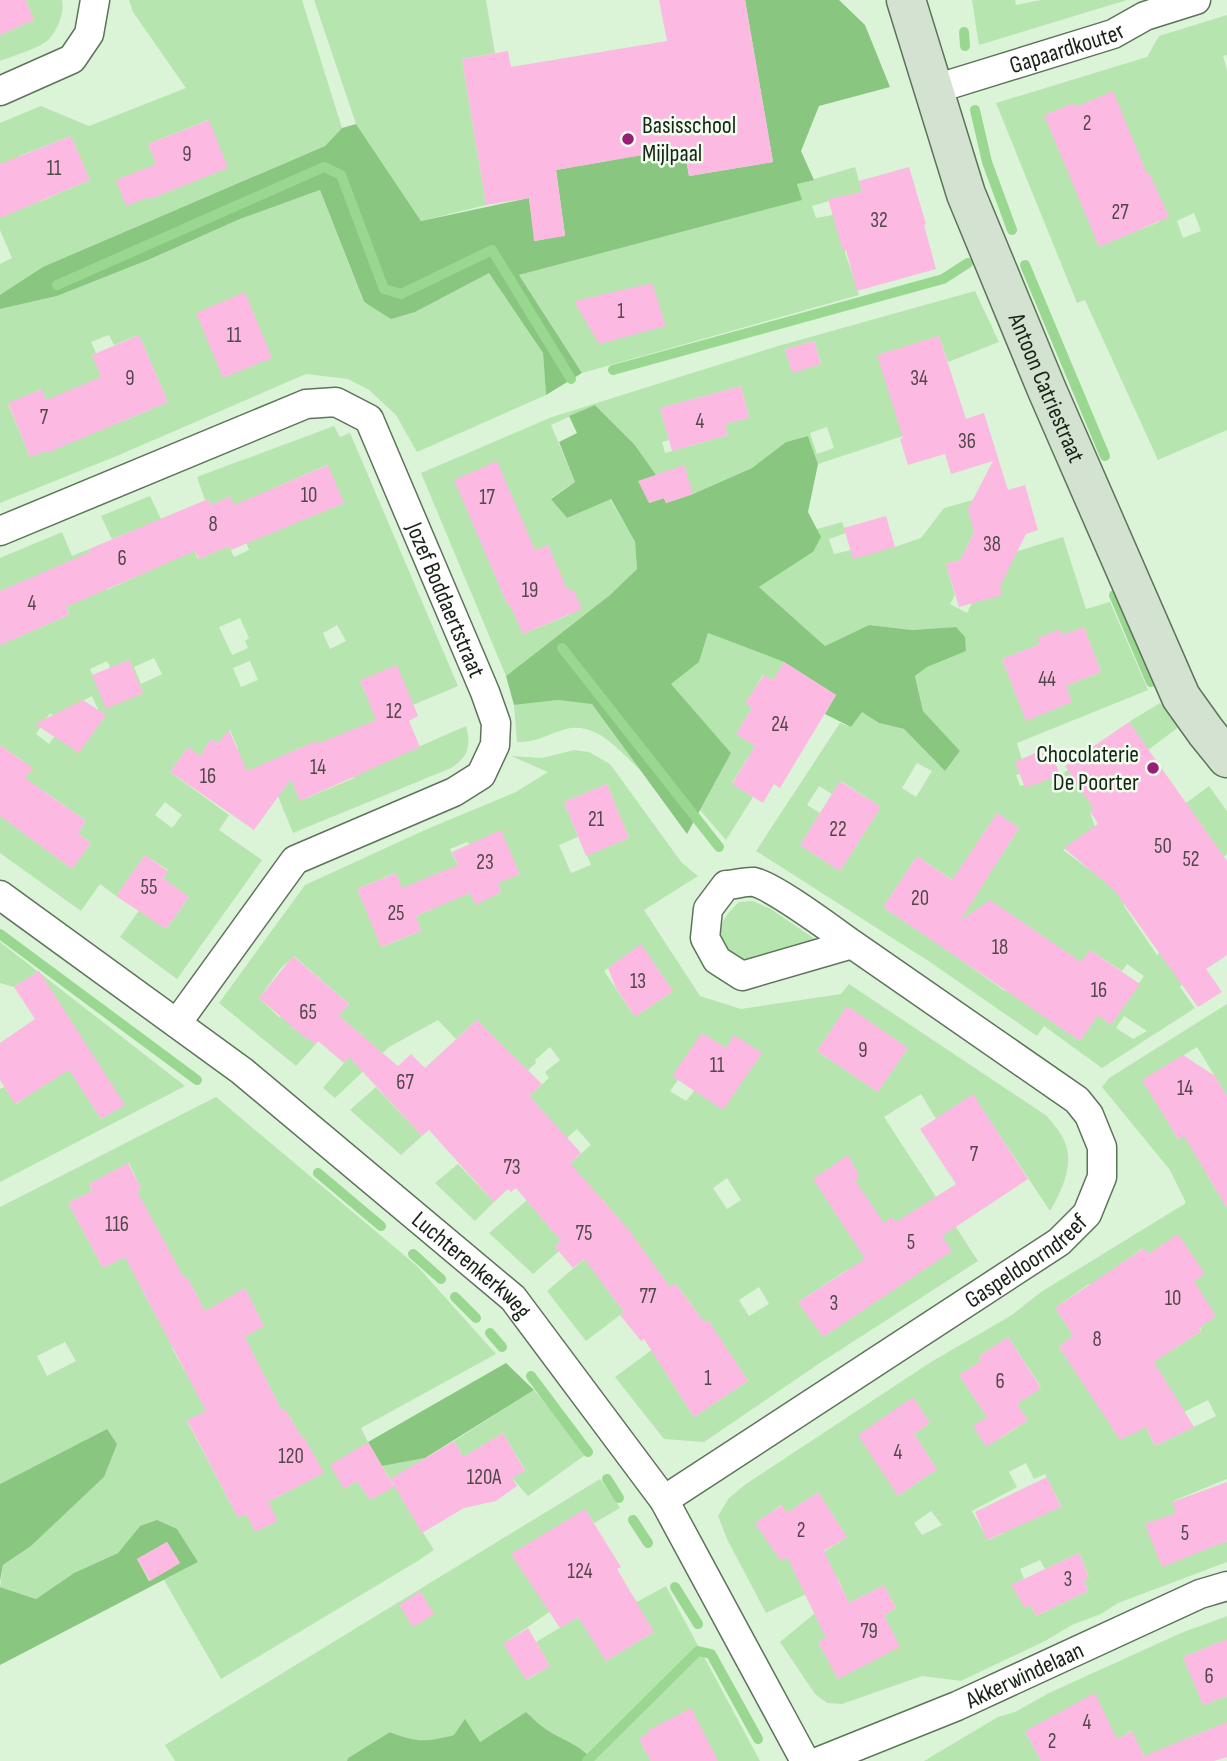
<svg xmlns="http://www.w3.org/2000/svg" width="1227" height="1761" font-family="'Sofia Sans Condensed',sans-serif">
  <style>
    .green { fill: #b6e5af; fill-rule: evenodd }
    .forest { fill: #89c780; fill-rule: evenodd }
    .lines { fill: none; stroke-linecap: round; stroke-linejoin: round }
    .stream { stroke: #9ad891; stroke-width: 10 }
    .building { fill: #fcb9e2 }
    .street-casing { stroke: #5d735a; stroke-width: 31 }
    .secondary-casing { stroke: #5d735a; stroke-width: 41 }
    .street { stroke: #fff; stroke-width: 28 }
    .secondary { stroke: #d4e2d2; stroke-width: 38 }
    .poi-dot { fill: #981e77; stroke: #effeed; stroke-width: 2.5 }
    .labels { text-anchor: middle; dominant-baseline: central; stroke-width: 5; stroke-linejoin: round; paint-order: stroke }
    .number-label { font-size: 21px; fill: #52484a }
    .street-label { font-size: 24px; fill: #192218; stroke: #effeed }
    .poi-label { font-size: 24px; fill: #192218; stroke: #effeed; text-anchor: start }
  </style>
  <rect width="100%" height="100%" fill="#dbf4d8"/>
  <g class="green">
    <path d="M26,0H62C65,12 57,32 47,41C37,49 12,56 0,61V35L34,20Z"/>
    <path d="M129,0H302L342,128L325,146L134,228L0,295V264L12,258L0,230V123L41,106L89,126L186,88L133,12ZM208,120L227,167L150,199L138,172L156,164L148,144ZM71,136L90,180L39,202L19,156Z"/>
    <path d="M314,0H486L495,53L462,59L486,205L421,221L356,124Z"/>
    <path d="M972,0H1015L1016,5L1041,0H1127L979,45Z"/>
    <path d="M1227,15V55L1223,56L1227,70V430L1158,460L1085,300L1077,303L996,103L1147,57L1159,36ZM1113,92L1063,159L1045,115L1074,103L1076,107ZM1149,173L1158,193L1150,198L1159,222L1099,246ZM1194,213L1201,231L1183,238L1177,221Z"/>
    <path d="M855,167L862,192L829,199V201L812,206L816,218L833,215L859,295L582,373L519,275L801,200L797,184Z"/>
    <path d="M320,190L364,303L415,312L489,272L543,353L546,395L417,452L396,415L369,390L348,379L306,374L119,455L0,503V309L57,296L148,260L240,219ZM109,335L114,345L139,335L168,402L121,422L92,355L96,353L91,342ZM41,389L46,400V451L30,457L8,404Z"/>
    <path d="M975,291L999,342L948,362L939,336L878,355L961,417L818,464L808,436L786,442L752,468L693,494L661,489L634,444L595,405L551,425L575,482L551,498L567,518L610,499L635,542L637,569L610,595L506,676L421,473L552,417L778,346ZM814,341L821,363L792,372L785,349ZM741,386L749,417L725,424L728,435L665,453L662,442L669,440L660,408ZM827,427L834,448L817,454L810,433ZM548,545L559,571L560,593L569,590L574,591L569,615L523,634L510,605L508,606L492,568Z"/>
    <path d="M334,426L340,437L350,433L458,686L413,705L396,665L361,683L393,758L466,726C471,745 469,757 451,768L293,833L278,796L262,803L232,756L238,749L230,730L217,744L211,739L200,756L188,747L170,772L229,815L219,830L262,860L177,979L120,937L140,909L167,928L189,897L163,878L168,870L145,855L116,896L100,884L81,911L0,853V791L22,760L0,745V645L69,615L50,570L0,591V558L62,532L72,556L89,549L107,590L155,568L139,528L112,539L101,516L150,496L161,519L178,512L198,559L229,546L234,557L249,550L245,539L248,537L230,497L211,505L208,499L205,500L197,477ZM327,465L344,503L290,525L274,488ZM240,618L249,638L245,641L248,648L232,655L219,627ZM337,625L346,641L330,649L323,633ZM154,658L162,674L141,684L134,667ZM129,660L143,693L133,697L119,664ZM107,661L114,675L96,684L90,669ZM250,661L258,680L241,687L233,668ZM92,696L98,709L76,720L70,707ZM50,713L64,723L49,744L36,734ZM337,736L354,778L300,801L282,756L312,743L314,746ZM44,791L86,821L78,833L91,843L72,869L18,829ZM165,802L182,815L172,828L155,815Z"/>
    <path d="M973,500L978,525L965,550L967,558L946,564L955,595L950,604L967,613L972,603L1001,595L997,577L1018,551L1063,537L1086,609L1110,602L1148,690L1017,743L1022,760L1020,774L1016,775L1020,786L1060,775L1078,764L1094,809L1090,812L1095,827L1063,850L1101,878L1120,864L1124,906L1157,955L1182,937L1213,939L1224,957L1182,984L1180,987L1195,1008L1102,1068L1044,1026L1037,1036L930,962L756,851L840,723L851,727L862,711L879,723L904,729L945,771L960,751L923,711L915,676L927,667L966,650L956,627L912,630L869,625L825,646L759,587L813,552L820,537L817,529L842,522L846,533L829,539L834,554L851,550L895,547L921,538L944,508ZM1084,627L1101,672L1066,686L1072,702L1026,720L1002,659L1040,644L1038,638L1060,630L1062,635ZM917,763L932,771L916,797L902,788ZM841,781L881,807L840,871L800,845L820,813L807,805L819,786L832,794ZM997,813L1019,828L1002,855L979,840ZM917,856L960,885L923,934L883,907ZM995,904L1043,936L1005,991L958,958ZM1090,950L1122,971L1127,964L1144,976L1120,1012L1106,1003L1080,1041L1044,1016ZM1124,1016L1147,1031L1133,1039L1116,1028Z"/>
    <path d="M708,633L784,662L773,680L763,675L746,703L752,708L736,734L767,753L748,757L732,783L753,797L726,840L700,810L731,753L670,684L699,662Z"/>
    <path d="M558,700L592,703L640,770C622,753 599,724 571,728C550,732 542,742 517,742L514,705Z"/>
    <path d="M1160,703L1180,726L1148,750L1129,722Z"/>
    <path d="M574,750L589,752L610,764L682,863L698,876L644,910L700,996L741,1009L841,994L849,984L1047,1116C1052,1123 1059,1130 1063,1138C1076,1162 1062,1190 1050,1211L973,1095L936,1119L921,1094L884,1117L978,1261L820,1363L704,1442L664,1439L615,1377L699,1315L676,1284L670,1287H605L624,1312L586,1341L547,1291L624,1225L602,1199L539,1215L561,1241L555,1247L559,1251L533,1274L489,1233L591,1145L577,1129L553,1150L547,1116L529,1096L549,1078L545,1072L560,1060L550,1047L535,1060L536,1063L473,1120L511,1054L477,1020L456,1039L438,1020L389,1047L335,1098L323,1088L365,1038L339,1016L349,1004L294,956L281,968L259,998L280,1018L282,1015L293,1025L292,1027L316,1044L296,1066L219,1003L305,885L425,830L516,792L548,772L511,756L542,758ZM607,784L629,838L587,855L591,865L571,873L559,845L578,837L564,802ZM467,842L519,874L498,883L501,892L476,904L450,849ZM395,873L402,888L433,909L416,916L421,931L382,947L357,889ZM641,945L673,991L635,1017L604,971ZM847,1007L908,1048L878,1092L817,1051ZM702,1033L726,1048L734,1036L723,1109L695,1090L686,1101L670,1091L678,1080L673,1076ZM727,1178L741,1200L727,1209L713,1188ZM847,1270L870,1305L823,1336L798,1302ZM759,1287L769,1304L749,1316L739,1300ZM721,1340L748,1381L694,1417L667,1375Z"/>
    <path d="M1209,786L1227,811V854L1224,857L1186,803Z"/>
    <path d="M753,901L771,909L819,942L739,963L719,943C719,923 725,916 739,902Z"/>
    <path d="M0,942L185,1086L0,1182V1089L4,1087L16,1104L68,1068L101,1119L124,1105L39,971L14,987L0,983Z"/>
    <path d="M1227,1004V1096L1197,1047L1143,1080L1178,1139L1227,1109V1160L1206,1173L1227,1208V1479L1173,1501L1176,1513L1162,1566L1227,1541V1562L1118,1603L1101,1614L1072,1625L1045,1641L961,1681L922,1676L842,1704L827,1703L815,1694L780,1642L814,1614L847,1599L838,1579L766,1613L728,1541L718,1516L729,1498L746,1484L931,1362L1012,1315L1041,1292L1186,1203L1170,1170L1102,1087L1109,1078ZM1178,1235L1204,1273L1194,1281L1201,1331L1174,1349L1119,1265L1143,1248L1148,1254ZM1089,1284L1131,1348L1091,1395L1059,1347L1073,1335L1055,1308ZM1008,1337L1041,1387L1017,1404L1028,1420L1001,1438L959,1375L981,1361L978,1357ZM913,1398L930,1423L914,1434L937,1469L898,1496ZM1208,1400L1216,1416L1155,1446L1147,1430ZM1026,1463L1034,1479L1045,1474L1061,1506L1044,1514L999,1521L1004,1533L988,1540L972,1511L1017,1487L1009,1472ZM818,1492L847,1537L813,1559L804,1546L781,1561L756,1523L781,1505L787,1513ZM931,1511L942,1525L922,1535L914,1523ZM1079,1553L1089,1577L1084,1580L1088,1591L1036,1616L1031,1605L1025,1607L1012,1585L1024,1579L1020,1569L1040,1560L1045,1569ZM884,1585L896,1608L884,1615L838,1679L818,1642L841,1630L845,1605Z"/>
    <path d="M376,1087L422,1136L401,1155L350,1110Z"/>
    <path d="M216,1097L417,1266L496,1354L361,1428L368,1442L344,1489L357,1481L370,1500L394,1486L382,1466L425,1458L436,1476L453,1478L406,1506L434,1550L416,1562L221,1679L164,1580L198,1562L177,1529L140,1526L118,1553L74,1573L36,1599L0,1587L3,1565L31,1546L104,1477L107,1429L0,1484V1207ZM129,1163L141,1188L133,1193L146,1208L162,1238L103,1268L68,1203L92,1191L89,1184ZM187,1277L205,1311L245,1289L264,1326L184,1370L172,1348L177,1346L158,1319L143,1292L169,1286ZM65,1342L76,1361L47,1376L37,1356ZM266,1379L282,1411L285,1410L292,1420L298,1441L304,1438L323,1473L238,1518L187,1421Z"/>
    <path d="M458,1164L494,1202L475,1221L435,1183Z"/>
    <path d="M534,1390L588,1453L528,1496L512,1478L525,1470L503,1433L463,1457L454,1441Z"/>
    <path d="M600,1479L620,1508L594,1523L585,1509L558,1606L503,1644L527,1680L550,1666L536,1642L627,1588L637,1602L666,1586L760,1761H664L649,1733L639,1739L651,1761H594C576,1741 562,1741 543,1727C537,1723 532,1717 526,1712L480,1742L454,1735L427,1742L410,1740L390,1732L348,1758L347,1761H175L165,1745ZM636,1603L654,1632L606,1661L588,1632Z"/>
    <path d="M1227,1616V1652L1222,1641L1183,1657L1203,1704L1227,1696V1734H1218L1215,1727L1183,1740L1147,1761L1131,1731L1115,1741L1025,1731L1041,1761H924L998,1717L1015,1712L1049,1693L1181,1633Z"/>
  </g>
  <g class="forest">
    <path d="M745,0H839L865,25L890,87L819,106L801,151L814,180L797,184L802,200L519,275L582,373L546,395L543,353L489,273L415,312L391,319L364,302L320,190L240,219L148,260L57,296L0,309V295L43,267L325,146L342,128L356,124L421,221L529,198L535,241L565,235L556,170L641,155L636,124L679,117L689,176L773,162Z"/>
    <path d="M595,405L634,444L656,475L649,503L664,498L666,503L693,494L752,468L786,442L808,436L818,464L808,512L821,537L813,552L759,587L825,646L869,625L912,630L956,627L965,637L966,651L927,667L915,676L923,711L960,751L945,771L904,729L879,723L862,712L851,727L825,714L836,695L784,662L708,633L699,662L671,684L731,753L687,834L592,704L558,700L514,705L506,676L610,595L637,569L635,542L611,499L567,518L551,499L575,482L559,442L577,433L569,416Z"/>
    <path d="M506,1363L534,1390L425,1458L382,1466L368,1442Z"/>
    <path d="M107,1429L117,1444L104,1477L31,1546L3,1565L0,1581V1484Z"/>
    <path d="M157,1520L177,1529L198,1562L0,1665V1587L36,1599L74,1573L118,1553L140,1526ZM167,1542L180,1563L149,1581L137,1559Z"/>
    <path d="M526,1712C532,1717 537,1723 543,1727C562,1741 576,1741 594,1761H347L348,1758L390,1732C417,1743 427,1742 454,1735L465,1719L480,1742Z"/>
  </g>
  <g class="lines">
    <g class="stream">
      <path d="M964,32L965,46"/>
      <path d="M975,110L987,162L1012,230"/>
      <path d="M1025,265L1105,456"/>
      <path d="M57,285L324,167L341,175L384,289L401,294L492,250L571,379"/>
      <path d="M613,370L943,279L968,263"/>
      <path d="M1114,595L1151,682"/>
      <path d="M562,648L719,847"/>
      <path d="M0,934L197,1080"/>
      <path d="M318,1173L381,1226"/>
      <path d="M413,1254L441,1279"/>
      <path d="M455,1297L476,1318"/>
      <path d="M490,1333L502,1347"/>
      <path d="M531,1376L588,1452"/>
      <path d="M607,1479L619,1498"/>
      <path d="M633,1520L648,1543"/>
      <path d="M675,1587L698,1624"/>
      <path d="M587,1761L698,1651L711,1654L758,1739"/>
    </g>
  </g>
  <g class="building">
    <path d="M0,0H26L34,20L0,35Z"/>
    <path d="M659,0H745L773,162L689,176L684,148L556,170L565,236L534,241L529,198L486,205L462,59L508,51L511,67L667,41Z"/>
    <path d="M1113,91L1147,174L1149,173L1169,217L1099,247L1044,115L1074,103L1076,107Z"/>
    <path d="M209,120L228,168L150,199L149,197L126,206L116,180L156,164L148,144Z"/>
    <path d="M71,136L90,180L0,218V164Z"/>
    <path d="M909,167L926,224L924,225L936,269L857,291L846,250L843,251L828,199L862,192L859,181Z"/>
    <path d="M652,283L666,326L599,344L574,301Z"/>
    <path d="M245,292L272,358L223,378L196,313Z"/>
    <path d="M139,335L168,402L47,453L46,451L30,457L8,403L42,389L46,400L101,377L92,355Z"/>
    <path d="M939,336L966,419L984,413L1008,490L1025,485L1038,530L1026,534L1000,586L1002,595L959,607L946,564L960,560L974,533L968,509L993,461L951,474L945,454L908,465L900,439L903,438L877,355Z"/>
    <path d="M814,341L821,364L792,373L785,349Z"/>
    <path d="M741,386L749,418L725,424L728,435L672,451L660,408Z"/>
    <path d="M497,461L535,550L548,545L567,589L574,591L582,609L523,634L510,605L508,606L454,480Z"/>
    <path d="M328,465L344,503L231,550L229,546L199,559L195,551L66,607L69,615L0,645V591L90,552L89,549L208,499L211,505L230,496L234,505Z"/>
    <path d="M684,465L693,494L666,503L664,498L649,503L638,481Z"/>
    <path d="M886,516L895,547L853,559L844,528Z"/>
    <path d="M1084,627L1101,672L1066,686L1072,702L1026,721L1002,659L1040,644L1037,638L1060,629L1062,635Z"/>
    <path d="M129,660L143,693L106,709L92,675Z"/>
    <path d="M784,662L836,695L780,788L774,784L763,803L732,784L755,746L736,734L752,708L745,703L764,675L773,680Z"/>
    <path d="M397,665L418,716L409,721L420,747L300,801L291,779L254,830L170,772L188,747L200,756L211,739L217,744L229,730L247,771L319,740L315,745L376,720L360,680Z"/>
    <path d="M83,700L106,715L79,753L35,724Z"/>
    <path d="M1129,722L1227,861V955L1206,969L1222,992L1198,1007L1114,890L1064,848L1098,824L1090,811L1094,809L1065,766Z"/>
    <path d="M0,745L33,768L25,778L86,821L78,833L91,843L72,869L0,816Z"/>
    <path d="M1049,747L1060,775L1025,788L1015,762Z"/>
    <path d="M840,781L881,807L840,871L800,845Z"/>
    <path d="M607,784L629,838L586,856L564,802Z"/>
    <path d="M997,813L1019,828L960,921L990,900L1081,962L1090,950L1140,984L1111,1025L1098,1015L1080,1041L883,907L917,856L952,880Z"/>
    <path d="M501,830L520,874L498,883L501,892L476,905L470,893L416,916L421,931L381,947L357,889L396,873L402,888L458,865L452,852Z"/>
    <path d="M145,855L168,871L163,878L189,897L166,929L116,896Z"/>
    <path d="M641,944L673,991L635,1017L616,988L608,968Z"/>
    <path d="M293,956L349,1004L339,1016L398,1066L411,1054L425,1068L477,1020L542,1084L529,1096L581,1153L570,1163L628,1229L670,1287L675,1283L704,1322L708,1320L748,1381L694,1417L644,1339L641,1341L620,1315L624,1312L584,1259L573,1268L555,1247L561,1241L516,1188L511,1192L508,1189L494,1202L429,1130L422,1136L349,1057L344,1063L318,1041L316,1044L303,1036L259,998Z"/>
    <path d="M39,971L125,1105L101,1119L69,1070L15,1104L0,1080V1043L35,1019L14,987Z"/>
    <path d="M847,1006L908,1048L878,1092L817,1051Z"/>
    <path d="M702,1033L726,1048L734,1035L762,1053L723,1110L672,1076Z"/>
    <path d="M1183,1055L1215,1076L1227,1096V1208L1184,1136L1178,1139L1142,1080Z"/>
    <path d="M973,1094L1028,1179L942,1236L952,1251L823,1337L798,1302L865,1259L813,1179L848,1155L859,1175L856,1182L884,1223L892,1217L896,1222L956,1184L920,1129Z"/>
    <path d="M128,1163L141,1188L137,1191L184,1278L187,1277L205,1311L245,1288L264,1326L245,1337L282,1411L285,1409L302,1438L304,1437L324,1473L268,1502L278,1521L255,1532L246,1514L238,1518L187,1420L206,1411L125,1257L103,1268L68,1203L92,1191L89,1184Z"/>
    <path d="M1178,1234L1205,1274L1194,1281L1216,1316L1199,1328L1201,1331L1154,1362L1194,1427L1155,1446L1146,1427L1120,1440L1059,1347L1073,1335L1055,1308L1144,1248L1148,1254Z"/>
    <path d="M1008,1337L1041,1388L1017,1404L1028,1420L986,1447L973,1426L987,1417L959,1375L981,1361L978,1357Z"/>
    <path d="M913,1397L930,1423L914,1434L937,1469L898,1496L858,1435Z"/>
    <path d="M503,1433L525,1471L512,1478L517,1486L496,1501L464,1508L422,1533L390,1479L454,1441L463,1457Z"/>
    <path d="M368,1442L394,1487L370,1500L357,1481L344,1489L330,1465Z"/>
    <path d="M1047,1477L1061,1507L987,1540L975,1512Z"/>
    <path d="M1227,1482V1541L1162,1567L1145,1524L1176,1513L1172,1502Z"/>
    <path d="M818,1492L847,1537L824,1551L849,1603L884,1585L896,1608L884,1615L900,1647L838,1679L818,1642L826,1638L787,1557L781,1561L755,1523L782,1505L787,1513Z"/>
    <path d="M585,1509L621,1567L617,1569L654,1632L606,1661L578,1617L560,1628L511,1554Z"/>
    <path d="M167,1542L180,1563L150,1581L137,1559Z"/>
    <path d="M1079,1553L1089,1578L1084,1580L1088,1591L1036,1616L1031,1605L1025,1608L1011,1585Z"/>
    <path d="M420,1591L434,1614L413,1627L399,1605Z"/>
    <path d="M528,1628L550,1666L526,1680L503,1644Z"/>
    <path d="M1227,1639V1696L1203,1705L1183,1657Z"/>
    <path d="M1095,1693L1117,1739L1132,1731L1144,1756L1227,1722V1757L1214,1761H1041L1025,1731Z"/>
    <path d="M691,1708L718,1761H651L639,1739L649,1733L647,1731Z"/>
  </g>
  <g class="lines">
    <g class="street-casing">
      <g id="street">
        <path id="s1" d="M935,89L1113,34L1145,16L1196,0"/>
        <path d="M0,91L72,59L89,34L95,0"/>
        <path id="s2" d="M0,531L306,404L336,402L369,419L485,692L496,723L495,745L481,775L454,792L295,860L177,1023"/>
        <path id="s3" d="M0,895L242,1071L513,1298L664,1500L805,1761"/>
        <path id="s4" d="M664,1500L1059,1242L1087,1214L1102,1177V1147L1089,1115L1077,1100L852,944C832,930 775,887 754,882C746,881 734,885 726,885L708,909L705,938L717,960L742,976L852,944"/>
        <path id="s5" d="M820,1761L957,1706L1200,1594L1227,1586"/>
      </g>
    </g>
    <g class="secondary-casing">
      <g id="secondary">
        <path id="s6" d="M906,0L966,194L1047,390L1181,697L1206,732L1227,758"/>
      </g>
    </g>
    <use href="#street" class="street"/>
    <use href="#secondary" class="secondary"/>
  </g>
  <g class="poi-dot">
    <circle cx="628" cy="139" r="7"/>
    <circle cx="1153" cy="768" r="7"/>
  </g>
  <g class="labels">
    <g class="number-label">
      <text x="1087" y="123">2</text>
      <text x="187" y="154">9</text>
      <text x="54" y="168">11</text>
      <text x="1120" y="212">27</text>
      <text x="879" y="220">32</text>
      <text x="621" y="311">1</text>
      <text x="234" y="335">11</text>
      <text x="130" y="378">9</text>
      <text x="919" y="378">34</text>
      <text x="44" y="417">7</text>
      <text x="700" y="421">4</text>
      <text x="967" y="441">36</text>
      <text x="309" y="495">10</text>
      <text x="487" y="497">17</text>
      <text x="213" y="524">8</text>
      <text x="992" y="544">38</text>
      <text x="122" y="558">6</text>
      <text x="530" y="590">19</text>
      <text x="32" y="603">4</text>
      <text x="1047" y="679">44</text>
      <text x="394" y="711">12</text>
      <text x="780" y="724">24</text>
      <text x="318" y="767">14</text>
      <text x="208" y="776">16</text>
      <text x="596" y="819">21</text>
      <text x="838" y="829">22</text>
      <text x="1163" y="846">50</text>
      <text x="1191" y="859">52</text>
      <text x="485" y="862">23</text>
      <text x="149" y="887">55</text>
      <text x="920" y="898">20</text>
      <text x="396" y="913">25</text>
      <text x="1000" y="947">18</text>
      <text x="638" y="981">13</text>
      <text x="1099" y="990">16</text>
      <text x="308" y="1012">65</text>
      <text x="863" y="1050">9</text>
      <text x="717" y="1065">11</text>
      <text x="405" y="1082">67</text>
      <text x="1185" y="1088">14</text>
      <text x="974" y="1154">7</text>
      <text x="512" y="1167">73</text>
      <text x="117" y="1224">116</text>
      <text x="584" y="1233">75</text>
      <text x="911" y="1242">5</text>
      <text x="648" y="1296">77</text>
      <text x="1173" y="1298">10</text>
      <text x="834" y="1303">3</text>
      <text x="1097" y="1339">8</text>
      <text x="708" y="1378">1</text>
      <text x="1000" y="1381">6</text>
      <text x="898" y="1452">4</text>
      <text x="291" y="1456">120</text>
      <text x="484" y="1477">120A</text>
      <text x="801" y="1530">2</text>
      <text x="1185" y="1533">5</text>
      <text x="580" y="1571">124</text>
      <text x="1068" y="1579">3</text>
      <text x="869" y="1631">79</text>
      <text x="1209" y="1676">6</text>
      <text x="1087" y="1722">4</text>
      <text x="1052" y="1741">2</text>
    </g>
    <g class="street-label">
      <text stroke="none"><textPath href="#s1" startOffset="138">Gapaardkouter</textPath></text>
      <text stroke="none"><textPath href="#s6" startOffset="413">Antoon Catriestraat</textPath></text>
      <text stroke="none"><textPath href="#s2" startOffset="595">Jozef Boddaertstraat</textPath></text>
      <text stroke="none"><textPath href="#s4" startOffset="434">Gaspeldoorndreef</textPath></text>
      <text stroke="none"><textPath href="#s3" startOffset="600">Luchterenkerkweg</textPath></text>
      <text stroke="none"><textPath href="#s5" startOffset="222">Akkerwindelaan</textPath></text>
    </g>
    <g class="poi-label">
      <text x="642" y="125">Basisschool<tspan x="642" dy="28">Mijlpaal</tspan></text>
      <text x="1139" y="754" text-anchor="end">Chocolaterie<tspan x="1139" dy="28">De Poorter</tspan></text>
    </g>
  </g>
</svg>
